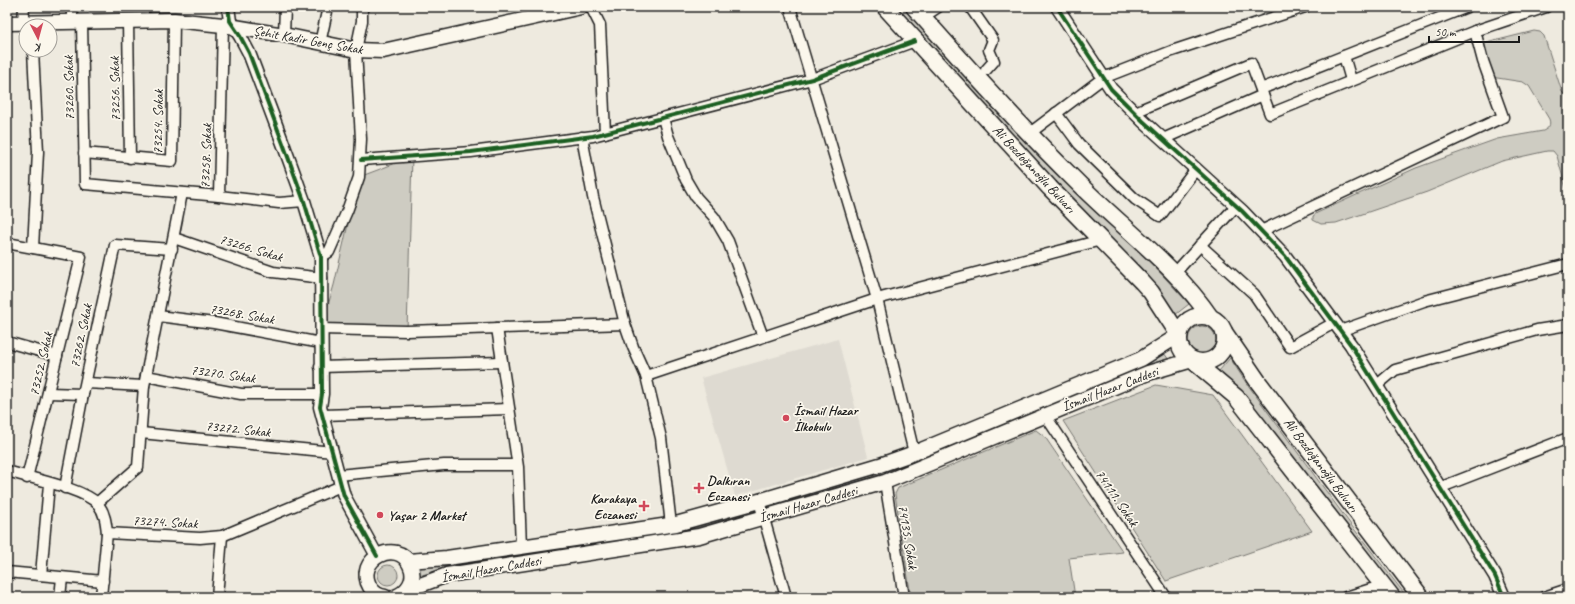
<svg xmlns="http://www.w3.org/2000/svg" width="1575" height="604" font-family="Caveat,sans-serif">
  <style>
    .built { fill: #dedad1 }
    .green { fill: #ceccc2; stroke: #75746f }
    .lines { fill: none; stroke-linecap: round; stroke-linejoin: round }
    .minor-casing { stroke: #1c1c1c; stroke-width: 13 }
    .tertiary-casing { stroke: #1c1c1c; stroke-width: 15 }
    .secondary-casing { stroke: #1c1c1c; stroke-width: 17 }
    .primary-casing { stroke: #1c1c1c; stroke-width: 19 }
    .minor { stroke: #fbf7ec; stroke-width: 10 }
    .tertiary { stroke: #fbf7ec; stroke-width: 12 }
    .secondary { stroke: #fbf7ec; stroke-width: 14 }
    .primary { stroke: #fbf7ec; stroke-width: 16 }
    .cycleway-casing { stroke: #fbf7ec; stroke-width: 6 }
    .cycleway { stroke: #1b5e20; stroke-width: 4 }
    .poi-dot { fill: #d1495b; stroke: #fbf7ec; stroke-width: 1.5 }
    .labels { text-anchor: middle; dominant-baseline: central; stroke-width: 3.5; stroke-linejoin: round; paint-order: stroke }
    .street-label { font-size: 14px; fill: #1c1c1c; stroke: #fbf7ec }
    .poi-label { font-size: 14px; font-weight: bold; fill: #1c1c1c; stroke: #fbf7ec; text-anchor: start }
  </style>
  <rect width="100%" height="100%" fill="#eeeadf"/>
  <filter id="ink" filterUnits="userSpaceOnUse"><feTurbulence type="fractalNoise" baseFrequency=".025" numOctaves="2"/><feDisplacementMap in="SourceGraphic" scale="8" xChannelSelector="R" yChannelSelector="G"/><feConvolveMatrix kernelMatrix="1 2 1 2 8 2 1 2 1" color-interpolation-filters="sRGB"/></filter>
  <g filter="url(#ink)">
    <path class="built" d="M838,339L868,457L735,496L701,378Z"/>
    <g class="green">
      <path d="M896,7H903L1018,134L1086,202L1120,231L1167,280L1189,304L1175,315L1156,287L1112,239L1039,165Z"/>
      <path d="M1534,31L1540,32L1544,36L1562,92L1568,97V196L1557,156L1553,151H1547L1502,161L1427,192L1336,223L1321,224L1313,220V216L1317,213L1416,168L1497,139L1543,131C1549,128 1551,125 1549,119L1529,86L1523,82L1491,77L1481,45L1486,43Z"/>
      <path d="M412,157L407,331L321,329L334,285L359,177Z"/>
      <circle cx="1202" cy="340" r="14"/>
      <path d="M1164,353L1169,360L1144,367L905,465L873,477L773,506L772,503L872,475L904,463Z"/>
      <path d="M1230,358L1245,381L1351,525L1407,597H1401L1238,388L1219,371Z"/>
      <path d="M1156,385L1213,395L1312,531L1166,581L1063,421Z"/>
      <path d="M1036,430L1045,437L1123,552L1069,558L1075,597H911L895,494L898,488Z"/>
      <path d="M742,513V515L677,533L449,568L418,576L417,566H448L676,531Z"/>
      <circle cx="388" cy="575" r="10"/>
    </g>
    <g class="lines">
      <g class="minor-casing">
        <g id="minor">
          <path d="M591,7L600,25L605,133"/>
          <path d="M790,7L877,299L914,453"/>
          <path d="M970,7L993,40L989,50L994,61L986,70"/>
          <path d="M923,17L938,7"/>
          <path d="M128,21L130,158"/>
          <path d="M23,22L24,7"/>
          <path d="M72,22V7"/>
          <path d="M82,22L85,184L219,196L223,25"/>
          <path d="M284,35L285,7"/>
          <path d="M320,43L328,7"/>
          <path d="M33,50L38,152L33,248"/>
          <path d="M1344,56L1351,80"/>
          <path d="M1261,89L1467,7"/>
          <path d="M1135,112L1251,63L1270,114L1475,31L1546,7"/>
          <path d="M1056,113L1079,144L1135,199L1160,216L1196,169"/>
          <path d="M663,118L668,136L686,180L696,197L714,217L728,241L763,337"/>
          <path d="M1030,133L1103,78L1172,51L1305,7"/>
          <path d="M582,137L593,197L625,324L633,347L646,376L661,438L671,525"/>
          <path d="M1163,139L1263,95"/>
          <path d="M84,153L172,161L174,20"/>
          <path d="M361,160L471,152L593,136L812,79L915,41"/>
          <path d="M219,196L279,203L304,201"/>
          <path d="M1261,231L1503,117L1483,61L1475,31"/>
          <path d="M174,238L273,272L322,278"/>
          <path d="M7,243L81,257L27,478"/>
          <path d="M1200,245L1254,294L1290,347L1334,323"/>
          <path d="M321,257L329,252L347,211L359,177L361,139L356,50L362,21V7"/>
          <path d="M1174,274L1236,206"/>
          <path d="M158,316L214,323L321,343"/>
          <path d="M497,328L518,467L521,547"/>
          <path d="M321,329L407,331L625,324"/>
          <path d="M1340,331L1424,301L1568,264"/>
          <path d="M7,342L57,356"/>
          <path d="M320,367L502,362"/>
          <path d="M146,376L241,394H322"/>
          <path d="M646,376L877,299L1101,240"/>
          <path d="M86,383L144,386"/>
          <path d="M1376,386L1395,370L1537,330L1568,325"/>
          <path d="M48,393L83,394"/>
          <path d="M323,415L509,409"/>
          <path d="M1045,415L1166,597"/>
          <path d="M141,433L333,452"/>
          <path d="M7,471C29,478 83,488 98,504C105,513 106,523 107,533L200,538L222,536L341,486"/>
          <path d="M338,475L444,465H517"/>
          <path d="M885,482L904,597"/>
          <path d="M65,488L83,394L115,245L172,249"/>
          <path d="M1439,488L1568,438"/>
          <path d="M759,501L786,597"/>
          <path d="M97,503L138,467L144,386L182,193"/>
          <path d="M7,572L103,581"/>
          <path d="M41,575L49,484"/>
          <path d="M60,597L62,578"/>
          <path d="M101,597L107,533"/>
          <path d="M217,597L222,536"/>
          <path d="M1346,597L1371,589H1386"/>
          <path d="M1544,597L1568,589"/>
        </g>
      </g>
      <g class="tertiary-casing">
        <g id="tertiary">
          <path d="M228,7L230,21L240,36L249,53L284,146L304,201L321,257L322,394L320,407L344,496L377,556"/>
          <path d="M1057,7L1111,89L1143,121L1242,211L1285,256L1351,345L1495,576L1504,597"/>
        </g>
      </g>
      <g class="secondary-casing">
        <g id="secondary">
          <path d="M7,23L174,20L223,25L284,35L356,50L383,51L581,7"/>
          <path d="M408,561L447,558L676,524L759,501L880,465L914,453L1141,359L1179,335"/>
          <path d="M407,590L447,575L699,536L885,482L1148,373L1192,360"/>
          <path d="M385,597C379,596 373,592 370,587C354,560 397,537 410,565C417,579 408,592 395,597"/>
        </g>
      </g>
      <g class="primary-casing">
        <g id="primary">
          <path d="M885,7L1050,188L1142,282L1151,292L1179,335"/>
          <path d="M914,7C966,66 1019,125 1075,180C1120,226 1174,264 1211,318"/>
          <circle cx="1202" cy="339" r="23"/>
          <path d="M1224,332L1259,383L1421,597"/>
          <path d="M1192,360L1236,397L1392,597"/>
        </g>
      </g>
      <use href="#minor" class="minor"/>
      <use href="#tertiary" class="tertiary"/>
      <use href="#secondary" class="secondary"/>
      <use href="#primary" class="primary"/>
      <g class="cycleway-casing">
        <g id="cycleway">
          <path d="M228,7L230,21L240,36L249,53L284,146L304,201L321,257L322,394L320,407L344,496L377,556"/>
          <path d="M1057,7L1111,89L1143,121L1242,211L1285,256L1351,345L1495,576L1504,597"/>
          <path d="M361,160L471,152L593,136L812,79L915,41"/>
        </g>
      </g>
      <use href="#cycleway" class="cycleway"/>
    </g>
  </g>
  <g class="poi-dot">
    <circle cx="786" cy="418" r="4"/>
    <path d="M697 482h4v4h4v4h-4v4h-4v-4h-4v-4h4z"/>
    <path d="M642 500h4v4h4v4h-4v4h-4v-4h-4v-4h4z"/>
    <circle cx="380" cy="515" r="4"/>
  </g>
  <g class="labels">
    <g class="street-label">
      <text transform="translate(308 40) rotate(10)">Şehit Kadir Genç Sokak</text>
      <text transform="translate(69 88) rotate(-91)">73260. Sokak</text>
      <text transform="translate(115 89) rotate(-91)">73256. Sokak</text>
      <text transform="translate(158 122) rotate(-89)">73254. Sokak</text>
      <text transform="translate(206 156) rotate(-88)">73258. Sokak</text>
      <text transform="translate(1034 169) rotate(47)">Ali Bozdoğanoğlu Bulvarı</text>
      <text transform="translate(251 248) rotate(17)">73266. Sokak</text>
      <text transform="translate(242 314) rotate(10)">73268. Sokak</text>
      <text transform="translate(81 336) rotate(-78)">73262. Sokak</text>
      <text transform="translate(41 364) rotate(-77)">73252. Sokak</text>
      <text transform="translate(223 374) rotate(8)">73270. Sokak</text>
      <text transform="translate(1110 389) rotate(-21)">İsmail Hazar Caddesi</text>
      <text transform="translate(238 429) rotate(6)">73272. Sokak</text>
      <text transform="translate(1321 465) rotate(53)">Ali Bozdoğanoğlu Bulvarı</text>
      <text transform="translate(1117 498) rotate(56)">74111. Sokak</text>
      <text transform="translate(808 504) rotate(-16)">İsmail Hazar Caddesi</text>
      <text transform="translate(165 522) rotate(3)">73274. Sokak</text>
      <text transform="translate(908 537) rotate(81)">74135. Sokak</text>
      <text transform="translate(491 569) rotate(-10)">İsmail Hazar Caddesi</text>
    </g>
    <g class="poi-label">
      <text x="794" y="410">İsmail Hazar<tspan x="794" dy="16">İlkokulu</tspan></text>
      <text x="707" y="480">Dalkıran<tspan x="707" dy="16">Eczanesi</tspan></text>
      <text x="636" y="498" text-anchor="end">Karakaya<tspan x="636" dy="16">Eczanesi</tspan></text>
      <text x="388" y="515">Yaşar 2 Market</text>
    </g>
  </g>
  <rect width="1575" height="604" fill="none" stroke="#fbf7ec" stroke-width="24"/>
  <rect x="12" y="12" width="1551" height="580" fill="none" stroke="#1c1c1c" stroke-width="1.5" filter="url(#ink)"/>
  <g transform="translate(38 38) rotate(174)"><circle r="19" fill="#fbf7ec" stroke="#a29f99"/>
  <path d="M0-3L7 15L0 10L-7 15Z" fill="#d1495b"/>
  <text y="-6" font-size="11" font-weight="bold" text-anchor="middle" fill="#1c1c1c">K</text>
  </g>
  <path d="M1429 36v6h90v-6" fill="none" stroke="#1c1c1c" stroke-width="2"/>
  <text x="1435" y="36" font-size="12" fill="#1c1c1c" stroke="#fbf7ec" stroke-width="3" paint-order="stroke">50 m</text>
</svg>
